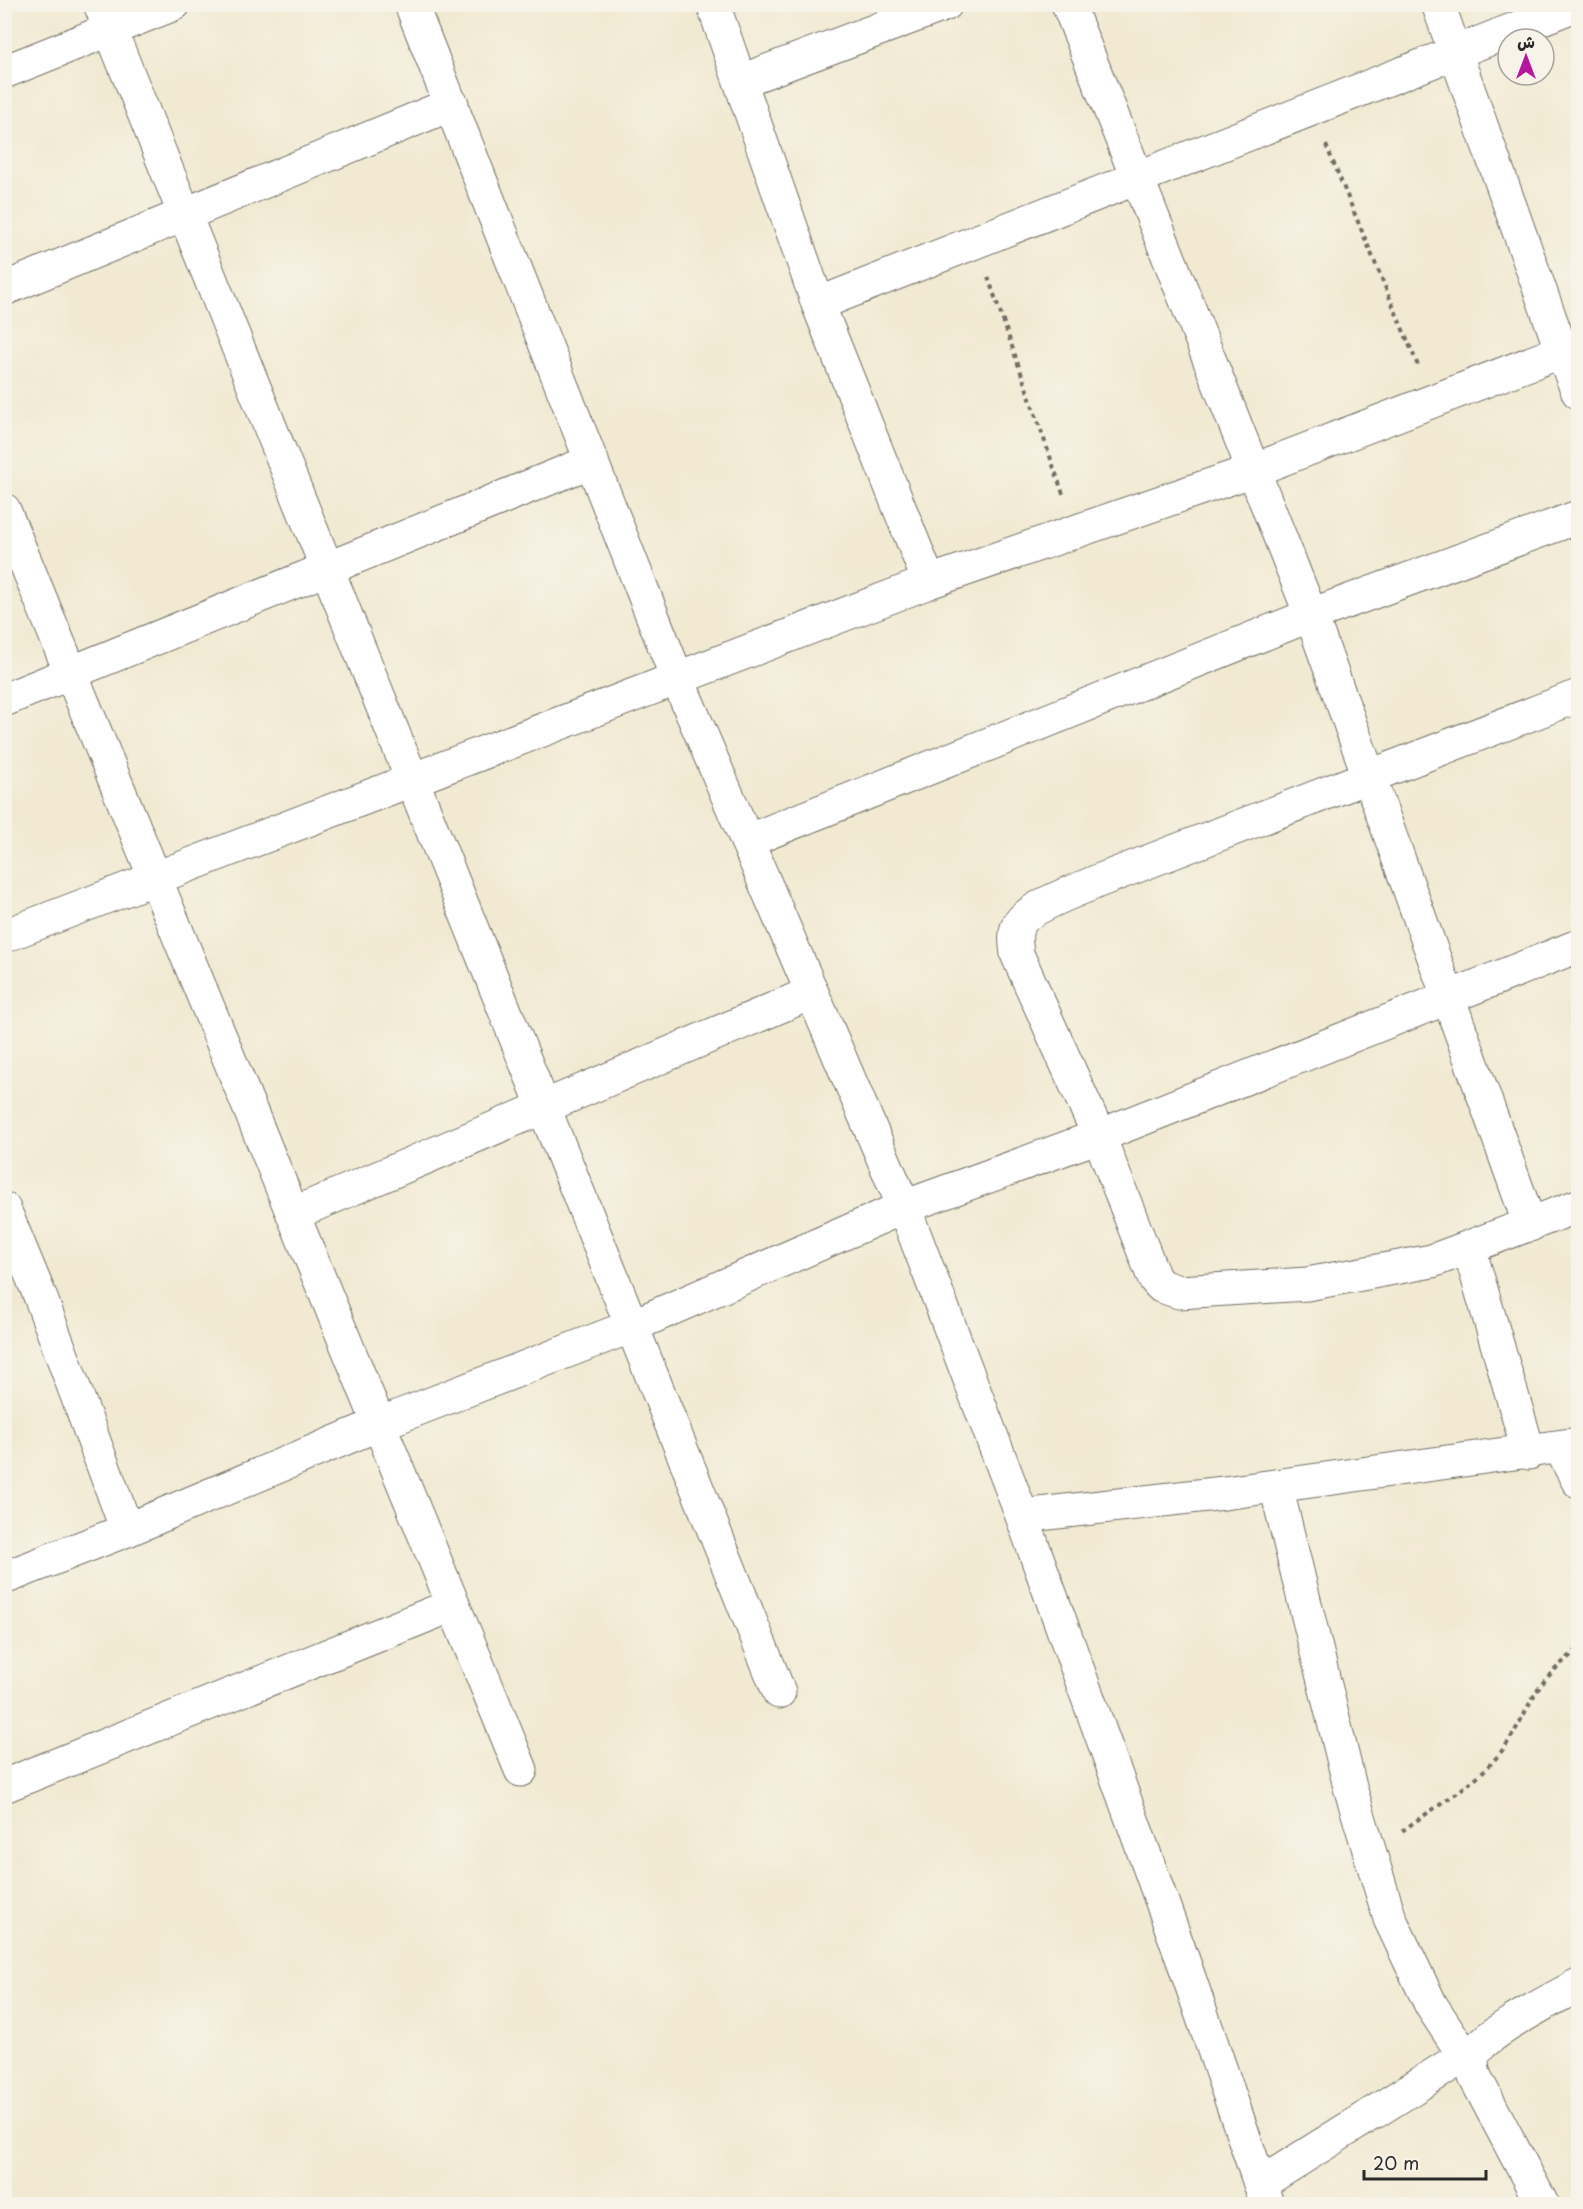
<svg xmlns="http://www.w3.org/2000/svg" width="1583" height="2209" font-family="'Playpen Sans','Playpen Sans Arabic',sans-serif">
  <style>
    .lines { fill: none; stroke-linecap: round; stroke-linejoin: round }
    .minor-casing { stroke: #706e65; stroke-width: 35 }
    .path { stroke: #706e65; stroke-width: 4; stroke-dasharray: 4.5 4.5; stroke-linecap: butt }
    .minor { stroke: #fff; stroke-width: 33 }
  </style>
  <rect width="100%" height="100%" fill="#f7f3e8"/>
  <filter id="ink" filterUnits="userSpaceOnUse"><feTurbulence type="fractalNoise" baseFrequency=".0167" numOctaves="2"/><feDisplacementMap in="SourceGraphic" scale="12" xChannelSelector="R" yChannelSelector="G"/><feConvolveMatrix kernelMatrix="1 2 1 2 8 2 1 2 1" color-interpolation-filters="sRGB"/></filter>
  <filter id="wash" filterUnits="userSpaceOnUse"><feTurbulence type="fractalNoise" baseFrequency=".008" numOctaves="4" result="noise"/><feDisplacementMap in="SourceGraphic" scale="24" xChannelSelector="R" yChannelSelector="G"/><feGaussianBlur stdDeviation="1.35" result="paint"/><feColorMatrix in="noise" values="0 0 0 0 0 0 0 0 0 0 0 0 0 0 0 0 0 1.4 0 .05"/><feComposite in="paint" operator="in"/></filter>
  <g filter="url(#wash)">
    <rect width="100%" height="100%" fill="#f1e9d1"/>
  </g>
  <g filter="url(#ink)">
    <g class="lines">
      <g class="minor-casing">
        <g id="minor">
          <path d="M100,4L779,1692"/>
          <path d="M411,4L677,678L904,1207L1022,1516L1184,1963L1267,2204"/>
          <path d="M713,4L818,304L929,582"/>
          <path d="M1068,4L1311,615L1530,1225"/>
          <path d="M1438,4L1562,352L1578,392"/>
          <path d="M4,72L174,4"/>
          <path d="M741,81L946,4"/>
          <path d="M4,289L452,104"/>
          <path d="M818,304L1578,4"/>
          <path d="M4,510L521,1770"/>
          <path d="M1578,696L1098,881C1079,890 1026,907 1018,926C1014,934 1016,945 1017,954L1099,1136L1154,1278L1161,1286L1179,1292L1307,1284L1432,1261L1578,1206"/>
          <path d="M4,700L592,461"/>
          <path d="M747,841L1311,615L1578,517"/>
          <path d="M4,936L929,582L1254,470L1578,345"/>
          <path d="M4,1209L40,1296L127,1530"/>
          <path d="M293,1214L811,993"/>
          <path d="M1469,1248L1529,1453"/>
          <path d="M1560,1447L1578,1481"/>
          <path d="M1276,1486L1350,1787L1390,1919L1431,2005L1473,2069"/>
          <path d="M1022,1516L1224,1493L1578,1444"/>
          <path d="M4,1578L127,1530L379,1424L632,1326L904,1207L1099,1136L1578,946"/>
          <path d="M4,1786L453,1605"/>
          <path d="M1260,2184L1464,2056"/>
          <path d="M1542,2204L1475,2077C1473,2070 1470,2062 1474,2054C1484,2033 1556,1998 1578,1985"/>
        </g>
      </g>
      <g class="path">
        <path d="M1326,145L1419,368"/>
        <path d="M988,277L1064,497"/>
        <path d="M1402,1831C1433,1808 1471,1787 1496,1758C1514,1738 1523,1713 1537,1691C1548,1674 1563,1662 1578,1649"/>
      </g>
      <use href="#minor" class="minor"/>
    </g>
  </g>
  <rect width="1583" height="2209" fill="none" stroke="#f7f3e8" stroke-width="24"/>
  <g transform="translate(1526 57)"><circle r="28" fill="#f7f3e8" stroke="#a5a39c" stroke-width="1.5"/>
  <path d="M0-4.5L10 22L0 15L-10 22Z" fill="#b5179e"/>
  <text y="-9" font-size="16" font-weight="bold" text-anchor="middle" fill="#2b2b2b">ش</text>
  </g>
  <path d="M1364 2170v9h122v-9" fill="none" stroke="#2b2b2b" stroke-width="3"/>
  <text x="1373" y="2170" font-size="18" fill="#2b2b2b" stroke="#f7f3e8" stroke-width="4.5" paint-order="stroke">20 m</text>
</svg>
